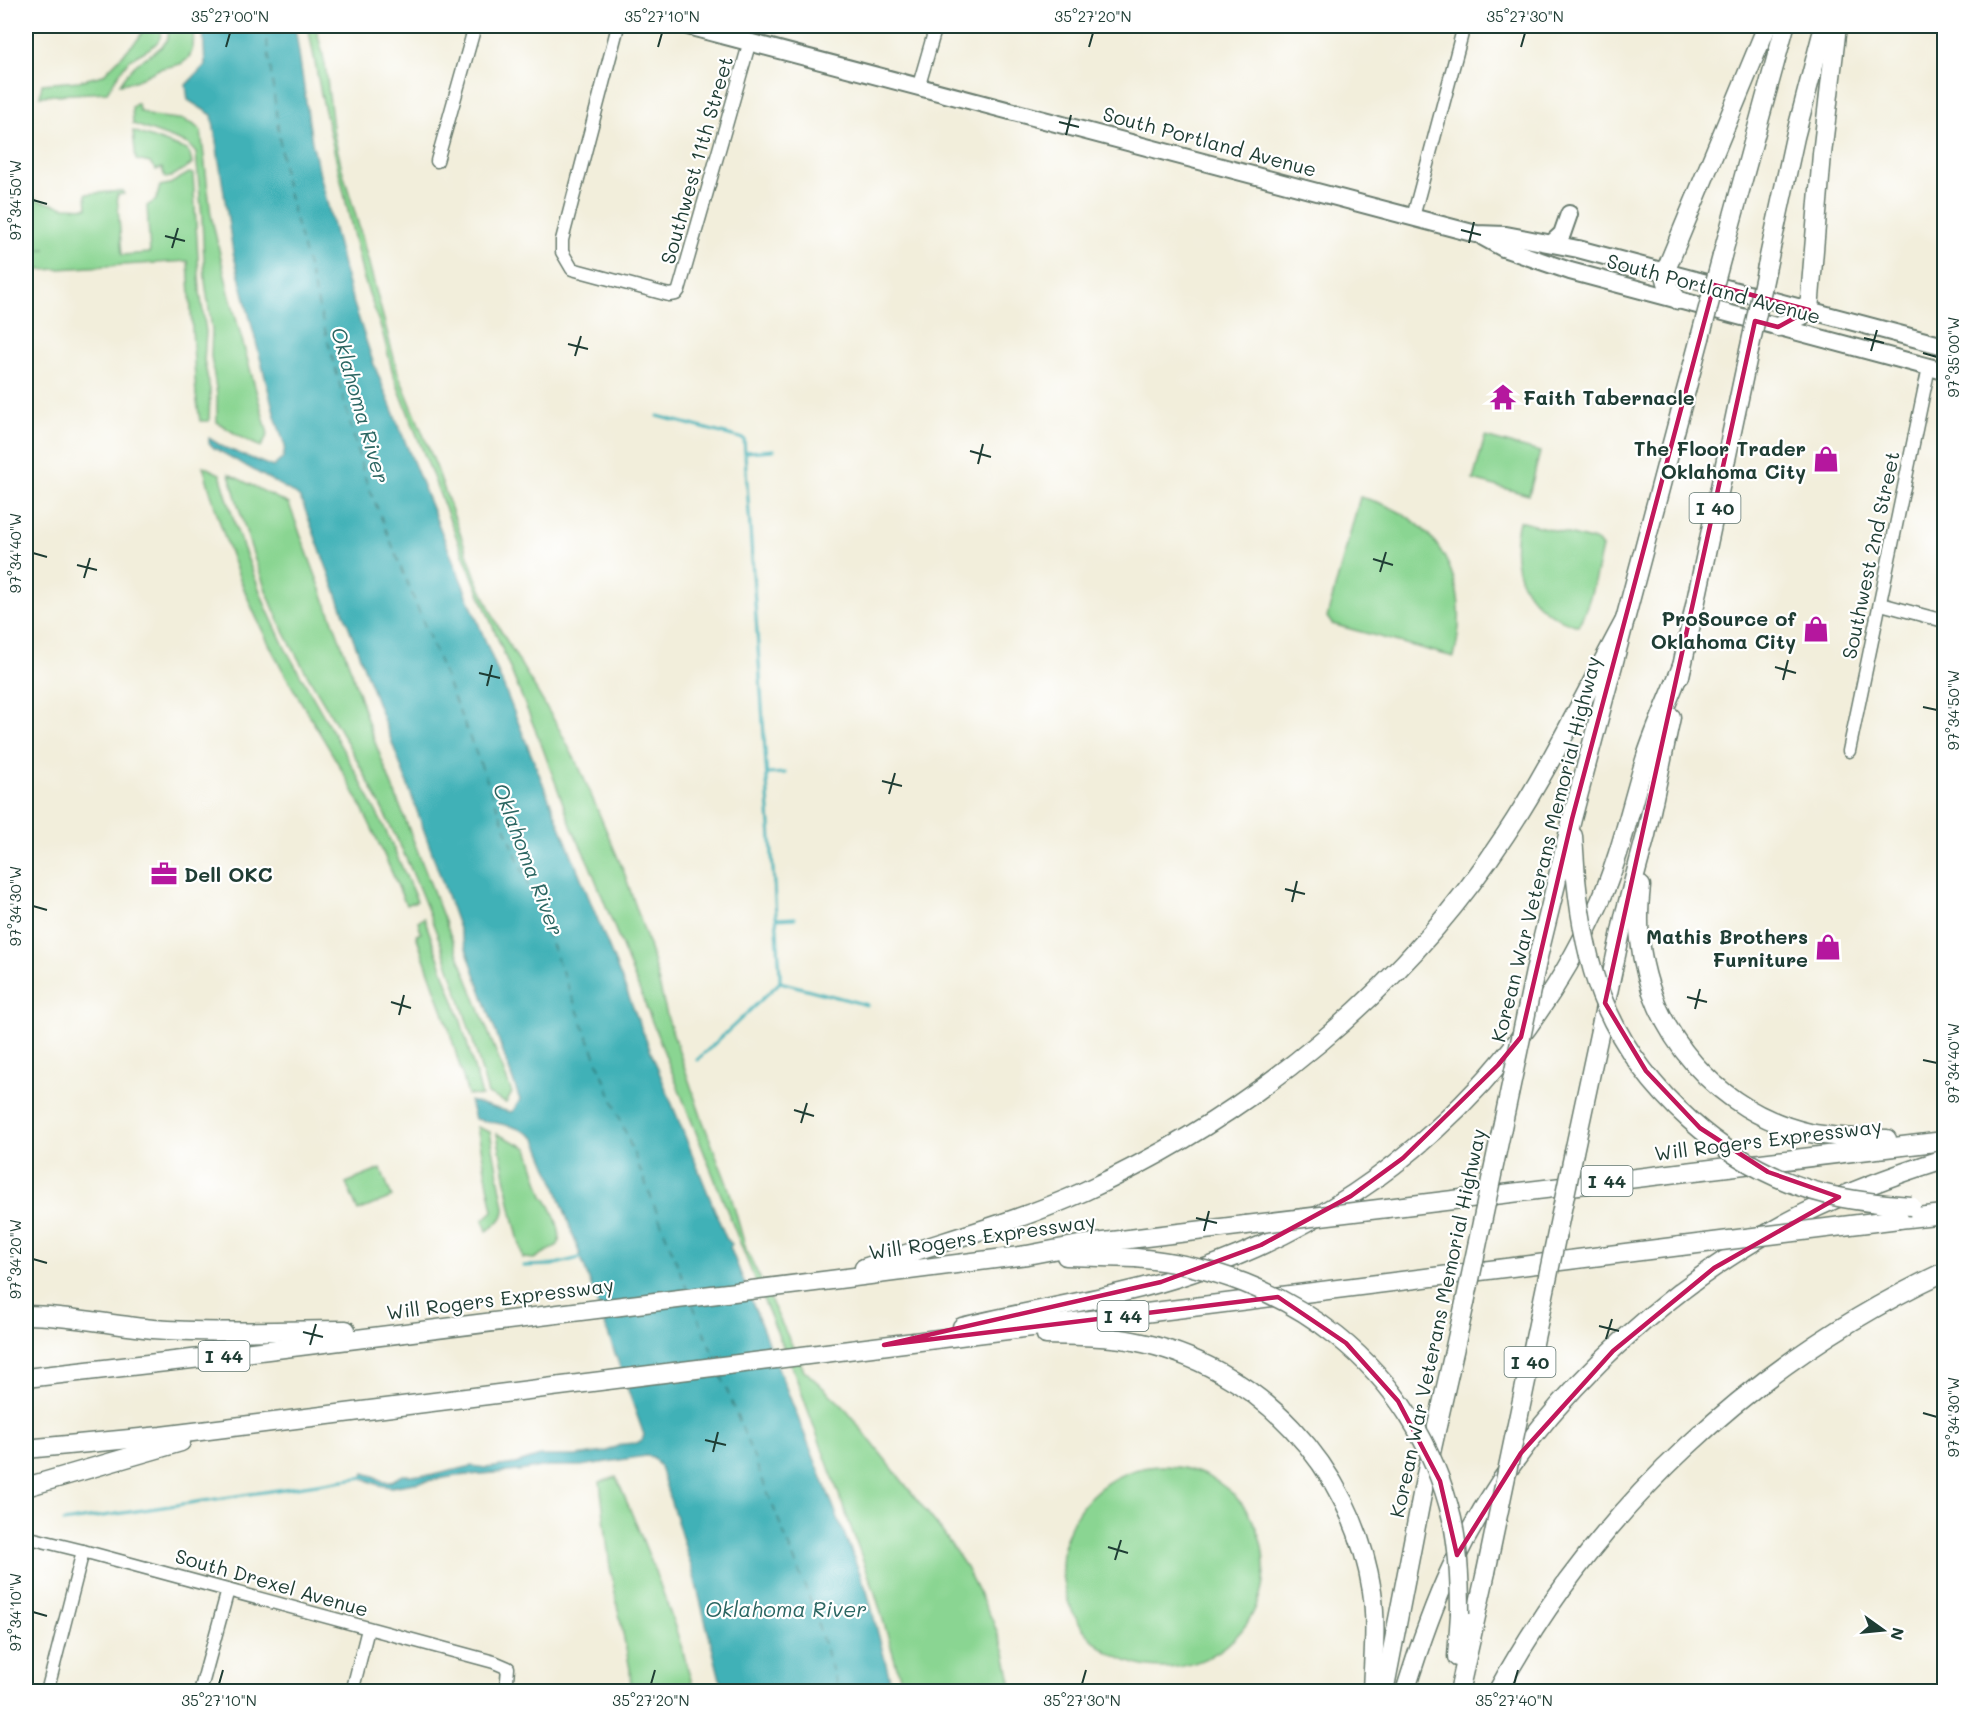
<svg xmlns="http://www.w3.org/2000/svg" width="1970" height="1717" font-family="Mali,sans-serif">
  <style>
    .green { fill: #8ad592; stroke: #548963; stroke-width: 1.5 }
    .water { fill: #40b1b7; stroke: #307776; stroke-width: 1.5 }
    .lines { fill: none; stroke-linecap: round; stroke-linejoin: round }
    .stream { stroke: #40b1b7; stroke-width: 3 }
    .ferry { stroke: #2b6662; stroke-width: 1.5; stroke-dasharray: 8 6; stroke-linecap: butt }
    .minor-casing { stroke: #697b6e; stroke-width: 15 }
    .major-casing { stroke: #697b6e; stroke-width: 20 }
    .highway-casing { stroke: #697b6e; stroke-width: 21 }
    .minor { stroke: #fff; stroke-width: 12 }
    .major { stroke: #fff; stroke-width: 16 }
    .highway { stroke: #fff; stroke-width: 18 }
    .highway-bridge-casing { stroke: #697b6e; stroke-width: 21; stroke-linecap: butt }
    .highway-bridge { stroke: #fff; stroke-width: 18 }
    .marked { fill: none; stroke: #c2185b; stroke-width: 4.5; stroke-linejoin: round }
    .ticks { fill: none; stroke: #1f3d34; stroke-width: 2 }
    .labels { text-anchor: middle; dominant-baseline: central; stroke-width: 4.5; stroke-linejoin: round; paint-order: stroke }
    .shield { fill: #fff; stroke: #627771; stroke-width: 1.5 }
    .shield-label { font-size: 18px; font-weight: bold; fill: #1f3d34 }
    .street-label { font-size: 20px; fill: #1f3d34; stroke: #fff }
    .poi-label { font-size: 20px; font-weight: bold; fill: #1f3d34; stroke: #fff; text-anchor: end }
    .water-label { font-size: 21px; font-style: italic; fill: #2b6662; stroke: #fff }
    .neatline { fill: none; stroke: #1f3d34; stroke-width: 2 }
    .ticks-label { font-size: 15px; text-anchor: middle; fill: #1f3d34 }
  </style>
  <rect width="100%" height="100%" fill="#fff"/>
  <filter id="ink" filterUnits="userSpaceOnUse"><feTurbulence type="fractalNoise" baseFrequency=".0167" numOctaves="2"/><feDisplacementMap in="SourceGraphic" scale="12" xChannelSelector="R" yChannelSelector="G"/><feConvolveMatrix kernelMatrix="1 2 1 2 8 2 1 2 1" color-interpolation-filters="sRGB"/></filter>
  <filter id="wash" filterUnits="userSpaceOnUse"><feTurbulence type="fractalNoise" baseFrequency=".008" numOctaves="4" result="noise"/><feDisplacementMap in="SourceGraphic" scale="24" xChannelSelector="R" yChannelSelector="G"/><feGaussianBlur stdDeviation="1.35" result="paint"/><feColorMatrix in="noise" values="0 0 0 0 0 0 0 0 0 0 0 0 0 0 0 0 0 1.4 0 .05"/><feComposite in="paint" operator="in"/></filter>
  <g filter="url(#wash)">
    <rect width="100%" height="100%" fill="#f2eedb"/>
    <g class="green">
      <path d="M141,26H161C165,47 142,50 129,61C120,70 114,82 107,92L40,96L42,84L79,81L103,75L139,38L142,32Z"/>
      <path d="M168,26H193C194,41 196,60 177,65C171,67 164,67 159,69C142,77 141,81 120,84C125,76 130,69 138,63C152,51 172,48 168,26Z"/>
      <path d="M308,26H316L325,64L334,135L342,169L360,230L398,373L436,466L476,578L498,626L557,725L580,769L624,872L649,945L668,1019L702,1119L729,1189L746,1249L804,1370L843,1406L941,1530L964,1564L992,1619L1005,1653L1013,1691H904L875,1593L794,1372L752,1273L590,866L572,828L542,746L463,554L393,374L383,334L363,276L321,94Z"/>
      <path d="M138,103L139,110L152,116L186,120L187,122L193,124L201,131L211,215L229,293L268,434L261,447L242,438L217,422V395L211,356L212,330L205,281L202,218L196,153L188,144L133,124L132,107Z"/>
      <path d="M133,131L187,150L190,154L192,164L171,177L165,178L162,168L156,170L150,163L136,160Z"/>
      <path d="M189,173L193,174L200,292L206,332L204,360L210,390L209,421H200L196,395L188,261L26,271V252L46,249L26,250V197L64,207L87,208L86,194L122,191L124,194L117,195L122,255L150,253L147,206L156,200L160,186L170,184Z"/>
      <path d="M1485,437L1540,452L1529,495L1473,480Z"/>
      <path d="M203,466L220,474L237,531L266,607L285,648L355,771L384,827L417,901L406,905C387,861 368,817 344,774C320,731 291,689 269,644C240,587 220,528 203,466Z"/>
      <path d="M229,474L289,504L350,667L371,732L512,1093L506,1103L488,1094C465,1009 437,925 400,845C384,813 368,779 350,748C331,713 309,680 291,645C262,591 246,532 229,474Z"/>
      <path d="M1360,497C1439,516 1473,581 1454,657L1332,624L1327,617Z"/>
      <path d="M1519,521L1591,540L1598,542L1602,547C1596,574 1591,602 1578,626C1526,610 1507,573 1519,521Z"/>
      <path d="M424,918L460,1018L482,1096L468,1095L449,1029L416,935L421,933L418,921Z"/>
      <path d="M477,1127L490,1132L504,1207C505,1219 496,1224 487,1231L483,1220L493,1211Z"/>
      <path d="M497,1134L528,1148L543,1196C552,1206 564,1234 558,1245L534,1259L523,1258L512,1213Z"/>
      <path d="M381,1169L392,1197L358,1211L346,1183Z"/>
      <circle cx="1163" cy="1567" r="101"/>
      <path d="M616,1477C647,1547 675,1617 694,1691H631L630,1669L610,1568L600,1482Z"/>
    </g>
    <path class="water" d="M203,26H295L312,143L349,289L373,362L726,1238L732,1244L730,1247L867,1591L893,1691H723L693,1572L660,1467L653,1457L646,1456L581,1466H547L519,1471L456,1476L391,1487L379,1485L362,1478L364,1473L374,1476L384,1482H390L402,1475H433L472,1466L486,1468L515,1464L540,1456H576L605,1452L622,1444L637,1443L642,1440L644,1435L556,1187L536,1139C521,1125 494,1123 475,1119L470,1101L510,1112L513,1111L520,1100L406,780L303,504L299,497L294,493L214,448L209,443V438L223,447L273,467L283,458L285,446L275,416L233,252L212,115L188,100L186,85L205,65Z"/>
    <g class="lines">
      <g class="stream">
        <path d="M658,416L744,439L780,974V982L776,986L697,1060"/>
        <path d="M746,452L774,450"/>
        <path d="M767,774L785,773"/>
        <path d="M777,919L795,918"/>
        <path d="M780,982L867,1005"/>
        <path d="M523,1266L552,1265L583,1257"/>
        <path d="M63,1522L364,1477"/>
      </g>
      <g class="ferry">
        <path d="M265,26L285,181L364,475L486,778L687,1289"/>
        <path d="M693,1305L715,1359"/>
        <path d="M721,1375L811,1602L839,1692"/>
      </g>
    </g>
  </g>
  <g filter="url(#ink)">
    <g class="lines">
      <g class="minor-casing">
        <g id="minor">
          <path d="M618,26L562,240V252L572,269L669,295L676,294L679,290L750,41"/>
          <path d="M919,85L936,26"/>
          <path d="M437,161L475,26"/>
          <path d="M1413,217L1464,26"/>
          <path d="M1881,604L1944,621"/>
          <path d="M1849,751L1929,367"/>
          <path d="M26,1537L83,1551L494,1662L508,1668L506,1692"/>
          <path d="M47,1692L83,1551"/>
          <path d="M200,1692L228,1590"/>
          <path d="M352,1692L368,1629"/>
        </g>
      </g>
      <g class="major-casing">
        <g id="major">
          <path d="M688,26L1476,234L1506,235L1578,249L1944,346"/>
          <path d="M1483,237L1503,248L1570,271L1944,371"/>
          <path d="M1552,243L1562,234L1569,214"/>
        </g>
      </g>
      <g class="highway-casing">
        <g id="highway">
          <path d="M1722,256L1785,26"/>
          <path d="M1767,266L1795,137L1824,26"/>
          <path d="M1678,300C1670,291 1666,284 1665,272L1767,26"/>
          <path d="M1778,327L1801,316L1809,310L1822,154L1837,26"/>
          <path d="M1680,676L1749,351"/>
          <path d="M1573,836L1576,879"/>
          <path d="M1641,886C1639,904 1638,922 1640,940C1650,1034 1718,1112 1810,1133C1835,1138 1862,1138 1887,1139"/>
          <path d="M1538,957L1572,819L1700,338"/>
          <path d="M1574,1152L1625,913L1646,835L1671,717"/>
          <path d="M1387,1208L1944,1141"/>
          <path d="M1899,1219L1944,1214"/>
          <path d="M1066,1256L1136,1258"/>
          <path d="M864,1268C938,1242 1013,1224 1085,1191C1253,1114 1405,989 1506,834C1551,766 1586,692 1625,620"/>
          <path d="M26,1315C68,1315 110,1325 153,1329C217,1334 282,1330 346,1330"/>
          <path d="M962,1327C1039,1308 1119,1298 1194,1272C1374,1211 1520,1079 1598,906C1620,858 1630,809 1645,760C1655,728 1670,697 1682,666"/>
          <path d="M1046,1335C1075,1336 1104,1335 1133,1341C1257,1364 1353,1467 1372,1591C1377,1625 1373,1658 1372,1692"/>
          <path d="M26,1378L244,1353L831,1280L1027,1255L1079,1245L1246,1225"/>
          <path d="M26,1449L161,1436L1681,1246"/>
          <path d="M26,1487L181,1442"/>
          <path d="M1457,1657L1460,1614"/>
          <path d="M1384,1692L1425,1479L1465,1303"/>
          <path d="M1405,1692C1418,1650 1432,1608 1451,1568C1522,1418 1658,1288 1805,1213C1850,1191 1897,1174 1944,1159"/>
          <path d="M1459,1692L1486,1572"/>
          <path d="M1497,1692C1597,1508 1755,1361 1944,1272"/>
        </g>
      </g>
      <use href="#minor" class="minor"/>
      <use href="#major" class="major"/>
      <use href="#highway" class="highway"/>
      <g class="highway-bridge-casing">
        <g id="highway-bridge">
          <path d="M1700,338L1722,256"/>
          <path d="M1749,351L1767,266"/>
          <path d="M1576,879C1580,918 1587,958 1601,995C1638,1089 1727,1169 1825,1194C1853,1201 1882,1204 1911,1206"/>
          <path d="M1246,1225L1387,1208"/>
          <path d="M1681,1246L1899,1219"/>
          <path d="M1136,1258C1287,1271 1416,1367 1452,1519C1459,1550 1460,1582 1460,1614"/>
          <path d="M1465,1303L1538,957"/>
          <path d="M1486,1572L1574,1152"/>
        </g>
      </g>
      <use href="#highway-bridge" class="highway-bridge"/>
    </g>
  </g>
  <path class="marked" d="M1714,285L1809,310L1778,327L1755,321L1605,1003L1646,1071L1700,1128L1768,1172L1839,1197L1714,1268L1613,1351L1521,1453L1457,1555L1440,1481L1398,1401L1346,1343L1278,1297L884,1345L1161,1282L1261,1245L1351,1196L1403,1158L1498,1065L1521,1037L1572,819Z"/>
  <path class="ticks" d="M226,47L230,33M658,47L662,33M1089,47L1093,33M1521,47L1525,33M1059,122L1079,127M1066,135L1071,115M33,200L47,204M1461,230L1481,235M165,236L185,241M1469,243L1474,222M172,248L178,228M1864,338L1884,343M568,344L588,349M1871,351L1877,330M1923,353L1937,357M575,356L581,336M970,451L991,457M978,464L983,444M33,553L47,557M1373,559L1393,565M77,565L97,570M1380,572L1386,552M84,578L90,558M1775,667L1796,673M479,673L500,678M1783,680L1788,660M487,686L492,665M1923,707L1937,710M882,781L902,786M889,794L895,773M1285,889L1305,894M1292,902L1297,881M33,906L47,910M1687,997L1707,1002M391,1002L411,1008M1695,1009L1700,989M399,1015L404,995M1923,1060L1937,1063M794,1110L814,1116M801,1123L807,1103M1196,1218L1217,1223M1204,1231L1209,1211M33,1259L47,1263M1599,1326L1619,1331M303,1332L323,1337M1606,1339L1612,1319M310,1345L316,1324M1923,1413L1937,1417M705,1440L726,1445M713,1452L718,1432M1108,1547L1128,1553M1115,1560L1121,1540M33,1612L47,1616M219,1684L223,1670M651,1684L655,1670M1082,1684L1086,1670M1514,1684L1518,1670"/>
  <defs>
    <g id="temple-bare" transform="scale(2.07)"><path d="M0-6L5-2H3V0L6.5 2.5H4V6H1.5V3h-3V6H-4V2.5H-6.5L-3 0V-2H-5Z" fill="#b5179e" stroke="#fff" stroke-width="2.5" paint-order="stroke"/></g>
    <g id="shop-bare" transform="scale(2.07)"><path d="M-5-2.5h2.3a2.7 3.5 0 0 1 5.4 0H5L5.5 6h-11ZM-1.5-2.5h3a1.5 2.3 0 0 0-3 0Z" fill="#b5179e" stroke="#fff" stroke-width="2.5" paint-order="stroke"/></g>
    <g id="office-bare" transform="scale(2.07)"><path d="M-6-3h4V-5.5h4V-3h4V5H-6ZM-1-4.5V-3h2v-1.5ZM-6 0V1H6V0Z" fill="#b5179e" stroke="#fff" stroke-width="2.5" paint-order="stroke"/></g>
  </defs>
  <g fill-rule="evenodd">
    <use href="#temple-bare" x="1503" y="397"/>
    <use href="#shop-bare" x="1826" y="459"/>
    <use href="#shop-bare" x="1816" y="629"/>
    <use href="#office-bare" x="164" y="874"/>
    <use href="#shop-bare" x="1828" y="947"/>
  </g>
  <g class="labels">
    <g class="shield">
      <rect x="1689.5" y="493" width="51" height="30" rx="4.5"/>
      <rect x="1581.5" y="1166" width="51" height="30" rx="4.5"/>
      <rect x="1097.5" y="1301" width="51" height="30" rx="4.5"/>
      <rect x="198.5" y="1341" width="51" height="30" rx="4.5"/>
      <rect x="1504.5" y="1347" width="51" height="30" rx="4.5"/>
    </g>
    <g class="shield-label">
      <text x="1715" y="508">I 40</text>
      <text x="1607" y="1181">I 44</text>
      <text x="1123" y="1316">I 44</text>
      <text x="224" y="1356">I 44</text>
      <text x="1530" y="1362">I 40</text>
    </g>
    <g class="street-label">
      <text transform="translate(1210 141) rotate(15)">South Portland Avenue</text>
      <text transform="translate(696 160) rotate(-74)">Southwest 11th Street</text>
      <text transform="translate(1714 288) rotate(15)">South Portland Avenue</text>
      <text transform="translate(1870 555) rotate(-78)">Southwest 2nd Street</text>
      <text transform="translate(1545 849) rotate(-76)">Korean War Veterans Memorial Highway</text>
      <text transform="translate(1768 1139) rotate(-7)">Will Rogers Expressway</text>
      <text transform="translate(982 1236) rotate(-8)">Will Rogers Expressway</text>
      <text transform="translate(500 1298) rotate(-7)">Will Rogers Expressway</text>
      <text transform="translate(1437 1323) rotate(-78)">Korean War Veterans Memorial Highway</text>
      <text transform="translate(272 1582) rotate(16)">South Drexel Avenue</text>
    </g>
    <g class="poi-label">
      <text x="1523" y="397" text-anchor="start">Faith Tabernacle</text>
      <text x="1806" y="448">The Floor Trader<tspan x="1806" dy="23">Oklahoma City</tspan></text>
      <text x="1796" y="618">ProSource of<tspan x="1796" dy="23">Oklahoma City</tspan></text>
      <text x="184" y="874" text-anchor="start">Dell OKC</text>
      <text x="1808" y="936">Mathis Brothers<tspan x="1808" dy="23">Furniture</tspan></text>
    </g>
    <g class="water-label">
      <text transform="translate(361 405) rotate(74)">Oklahoma River</text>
      <text transform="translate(529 859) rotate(69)">Oklahoma River</text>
      <text x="786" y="1608">Oklahoma River</text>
    </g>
  </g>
  <rect width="1970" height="1717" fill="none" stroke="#fff" stroke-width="66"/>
  <g transform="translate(1883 1630) rotate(105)" stroke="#ffffff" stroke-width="4.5" paint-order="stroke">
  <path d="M0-4.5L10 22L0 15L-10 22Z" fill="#1f3d34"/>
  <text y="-9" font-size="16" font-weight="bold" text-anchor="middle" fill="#1f3d34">N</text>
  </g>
  <rect x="33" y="33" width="1904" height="1651" class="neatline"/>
  <g class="ticks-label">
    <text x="230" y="22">35°27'00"N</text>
    <text x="662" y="22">35°27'10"N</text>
    <text x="1093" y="22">35°27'20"N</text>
    <text x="1525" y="22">35°27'30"N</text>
    <text transform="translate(16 200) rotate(-90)" y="5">97°34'50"W</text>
    <text transform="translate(1954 357) rotate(-90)" y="5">97°35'00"W</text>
    <text transform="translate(16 553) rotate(-90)" y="5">97°34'40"W</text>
    <text transform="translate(1954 710) rotate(-90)" y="5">97°34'50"W</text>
    <text transform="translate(16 906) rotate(-90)" y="5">97°34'30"W</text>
    <text transform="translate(1954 1063) rotate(-90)" y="5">97°34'40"W</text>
    <text transform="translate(16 1259) rotate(-90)" y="5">97°34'20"W</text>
    <text transform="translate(1954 1417) rotate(-90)" y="5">97°34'30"W</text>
    <text transform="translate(16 1612) rotate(-90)" y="5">97°34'10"W</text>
    <text x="219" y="1706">35°27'10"N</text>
    <text x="651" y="1706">35°27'20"N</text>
    <text x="1082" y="1706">35°27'30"N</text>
    <text x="1514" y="1706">35°27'40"N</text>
  </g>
</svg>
